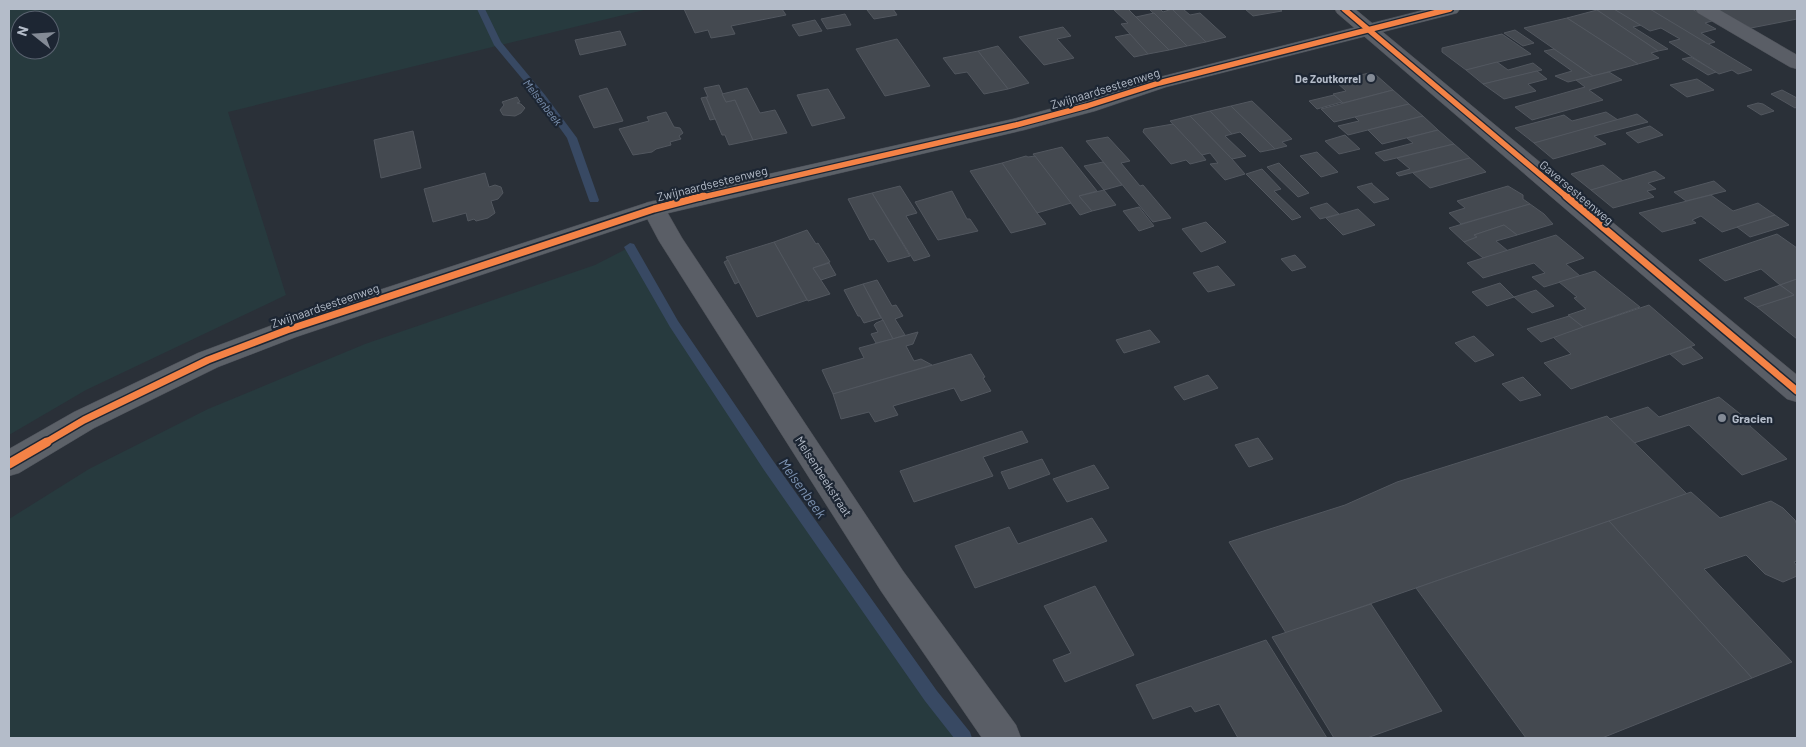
<svg xmlns="http://www.w3.org/2000/svg" width="1806" height="747" font-family="Barlow,sans-serif">
  <style>
    .green { fill: #273a3e; fill-rule: evenodd }
    .lines { fill: none; stroke-linecap: round; stroke-linejoin: round }
    .stream { fill: #384963; fill-rule: evenodd }
    .building { fill: #444950; stroke: #52575f }
    .minor-casing { stroke: #484c53; stroke-width: 1 }
    .major-casing { stroke: #484c55; stroke-width: 1 }
    .minor { fill: #5a5e66; fill-rule: evenodd }
    .major { fill: #5c6168; fill-rule: evenodd }
    .cycleway-far2-casing { stroke: #1d2633; stroke-width: 8 }
    .cycleway-far1-casing { stroke: #1d2633; stroke-width: 10 }
    .cycleway-casing { stroke: #1d2633; stroke-width: 12 }
    .cycleway-far2 { stroke: #f48246; stroke-width: 5.5 }
    .cycleway-far1 { stroke: #f48246; stroke-width: 7 }
    .cycleway { stroke: #f48246; stroke-width: 9 }
    .poi-dot { fill: #848b96; stroke: #1d2633; stroke-width: 2 }
    .labels { text-anchor: middle; dominant-baseline: central; stroke-width: 4.5; stroke-linejoin: round; paint-order: stroke }
    .far-poi-label { font-size: 11px; font-weight: bold; fill: #b4bcc9; stroke: #1d2633; text-anchor: end }
    .far-water-label { font-size: 11px; font-style: italic; fill: #7c92b1; stroke: #1d2633 }
    .street-label { font-size: 12px; fill: #b4bcc9; stroke: #1d2633 }
    .poi-label { font-size: 12px; font-weight: bold; fill: #b4bcc9; stroke: #1d2633; text-anchor: start }
    .water-label { font-size: 14px; font-style: italic; fill: #7c92b1; stroke: #1d2633 }
  </style>
  <rect width="100%" height="100%" fill="#2a3038"/>
  <g class="green">
    <path d="M9,9H648L228,112L286,295L86,390L9,435ZM20,20H50V50H20Z"/>
    <path d="M630,247L674,324L769,466L931,696L964,738H9V519L89,469L208,409L365,344L595,265Z"/>
  </g>
  <g class="lines">
    <g class="stream">
      <path d="M477,9H485L501,42L545,95L577,138L599,200L598,202H590L589,200L567,138L539,99L494,45Z"/>
      <path d="M630,243L634,244L678,321L774,462L937,691L970,732L972,738H954L925,701L764,470L670,327L624,247Z"/>
    </g>
  </g>
  <g class="building">
    <path d="M684,9H782L786,15L731,26L735,34L711,38L708,30L695,33Z"/>
    <path d="M872,9H893L897,15L874,19L867,10Z"/>
    <path d="M1128,9L1169,50L1148,54L1121,24L1128,23L1114,10Z"/>
    <path d="M1149,9H1160L1163,12L1172,9L1206,42L1187,46Z"/>
    <path d="M1172,9H1183L1190,15L1200,13L1226,37L1206,42Z"/>
    <path d="M1245,9H1279L1282,11L1253,16Z"/>
    <path d="M1603,9H1614L1641,25L1633,27L1668,49L1658,51L1597,10Z"/>
    <path d="M1614,9H1650L1752,70L1738,74L1732,70L1719,74L1669,42L1680,39L1661,28L1650,31Z"/>
    <path d="M1650,9H1692L1712,21L1705,23L1716,29L1701,33L1715,42L1708,44Z"/>
    <path d="M1716,9H1797V19L1751,28Z"/>
    <path d="M1597,10L1658,51L1651,53L1659,58L1638,64L1567,18Z"/>
    <path d="M1154,13L1187,46L1169,50L1136,17Z"/>
    <path d="M845,14L851,25L827,29L821,19Z"/>
    <path d="M1567,18L1638,64L1593,76L1524,28Z"/>
    <path d="M815,20L822,31L799,36L792,25Z"/>
    <path d="M1063,27L1071,36L1057,39L1074,58L1044,65L1019,37Z"/>
    <path d="M1515,30L1534,43L1523,46L1504,33Z"/>
    <path d="M620,31L626,45L580,55L575,40Z"/>
    <path d="M1130,34L1148,54L1134,57L1115,37Z"/>
    <path d="M1502,34L1531,54L1466,70L1442,52V48Z"/>
    <path d="M897,39L930,86L885,96L856,49Z"/>
    <path d="M998,46L1029,83L1008,89L978,51Z"/>
    <path d="M1554,49L1593,76L1568,82L1555,76L1572,71L1544,51Z"/>
    <path d="M978,51L1008,89L984,94L967,72L955,74L943,58Z"/>
    <path d="M1691,57L1716,72L1708,75L1682,59Z"/>
    <path d="M1497,62L1508,70L1533,63L1542,70L1483,84L1466,70Z"/>
    <path d="M1537,71L1547,79L1528,84L1536,91L1504,99L1483,84Z"/>
    <path d="M1609,72L1622,80L1589,90L1603,100L1532,120L1515,107L1585,87L1576,80Z"/>
    <path d="M1369,73L1376,75L1393,90L1343,103L1333,94L1346,91L1335,81Z"/>
    <path d="M1697,79L1714,90L1687,97L1670,85Z"/>
    <path d="M719,85L726,102L735,100L753,140L729,145L725,135H722L706,97H708L704,88Z"/>
    <path d="M607,88L623,121L594,128L579,96Z"/>
    <path d="M747,88L760,113L775,110L787,133L753,140L735,100L726,102L722,94Z"/>
    <path d="M828,89L845,118L812,126L797,95Z"/>
    <path d="M1393,90L1409,104L1334,122L1321,109Z"/>
    <path d="M1782,90L1797,98V107L1795,108L1771,94Z"/>
    <path d="M1334,95L1342,102L1317,109L1309,101Z"/>
    <path d="M517,97L520,102L517,103L521,104L525,108L521,113L515,116L503,115L500,110L504,105L502,102Z"/>
    <path d="M706,97L715,119L710,120L701,98Z"/>
    <path d="M1252,101L1292,139L1282,142L1287,146L1275,149L1231,106Z"/>
    <path d="M1758,103L1763,104L1774,111L1761,115L1747,106Z"/>
    <path d="M1409,104L1423,116L1348,135L1338,126L1359,121L1355,117Z"/>
    <path d="M1231,106L1275,149L1260,152L1240,132L1232,134L1210,111Z"/>
    <path d="M1210,111L1232,134L1225,136L1246,156L1232,159L1190,116Z"/>
    <path d="M666,112L674,127L680,128L683,133L679,136L681,139L670,142L671,145L656,149L652,152L633,155L619,129L649,121L647,117Z"/>
    <path d="M1606,112L1618,120L1534,143L1515,128L1564,115L1572,121Z"/>
    <path d="M1637,114L1648,122L1594,136L1606,144L1553,159L1534,143Z"/>
    <path d="M1190,116L1232,159L1245,174L1225,180L1210,164L1218,163L1210,153L1202,155L1170,121Z"/>
    <path d="M1423,116L1438,130L1382,144L1368,130Z"/>
    <path d="M1173,124L1202,155L1206,160L1190,164L1186,160L1171,164L1143,132L1144,129Z"/>
    <path d="M1650,126L1663,135L1638,143L1626,133Z"/>
    <path d="M1438,130L1454,144L1384,161L1375,153L1413,143L1407,138Z"/>
    <path d="M413,131L421,168L381,178L374,140Z"/>
    <path d="M1345,135L1360,149L1339,154L1325,141Z"/>
    <path d="M1108,137L1130,161L1121,163L1140,186L1143,185L1171,218L1153,222L1086,141Z"/>
    <path d="M1454,144L1470,158L1399,176L1396,173L1410,169L1397,158Z"/>
    <path d="M1062,147L1097,191L1079,196L1092,211L1080,215L1033,154Z"/>
    <path d="M1317,152L1338,172L1321,177L1300,156Z"/>
    <path d="M1026,156L1028,157L1035,156L1071,203L1037,213L1002,163Z"/>
    <path d="M1470,158L1486,172L1430,188L1413,173Z"/>
    <path d="M1103,162L1122,185L1104,190L1084,166Z"/>
    <path d="M1002,163L1037,213L1046,224L1011,233L970,171Z"/>
    <path d="M1279,163L1309,193L1298,197L1267,167Z"/>
    <path d="M1603,165L1623,181L1591,190L1571,174Z"/>
    <path d="M1262,169L1281,189L1274,191L1301,217L1292,220L1246,174Z"/>
    <path d="M1655,171L1665,178L1648,183L1656,189L1647,191L1654,197L1613,208L1591,190Z"/>
    <path d="M485,173L489,187L495,185L501,187L503,193L498,199L491,201L495,213L488,218L476,221L474,219L468,221L466,213L433,222L424,189Z"/>
    <path d="M1714,181L1726,191L1686,201L1674,192Z"/>
    <path d="M1372,183V184L1389,199L1374,203L1357,187Z"/>
    <path d="M900,186L917,213L906,216L930,256L914,261L872,193Z"/>
    <path d="M1508,186L1523,195V199L1530,204L1461,224L1449,213L1465,208L1457,201Z"/>
    <path d="M1104,190L1116,205L1092,211L1079,196Z"/>
    <path d="M952,191L967,219H970L978,231L938,240L915,202Z"/>
    <path d="M872,193L910,256L888,262L874,239L870,240L848,199Z"/>
    <path d="M1711,195L1733,211L1758,203L1775,215L1722,232L1701,216L1692,220L1696,223L1662,232L1639,213Z"/>
    <path d="M1327,203L1339,214L1320,219L1310,208Z"/>
    <path d="M1530,204L1544,214L1553,224L1517,235L1504,225L1474,235L1477,237L1464,242L1449,228Z"/>
    <path d="M1139,207L1154,226L1139,231L1123,211Z"/>
    <path d="M1358,209L1375,225L1343,235L1326,218Z"/>
    <path d="M1775,215L1789,225L1750,237L1737,227Z"/>
    <path d="M1206,222L1226,242L1201,252L1182,229Z"/>
    <path d="M1504,225L1517,235L1496,241L1508,251L1483,258L1464,242L1477,237L1474,235Z"/>
    <path d="M807,230L816,244L818,243L830,262L813,268L830,294L808,301L774,242Z"/>
    <path d="M1777,234L1797,248V279L1780,285L1761,269L1725,281L1699,260Z"/>
    <path d="M1556,235L1584,258L1566,264L1580,276L1544,287L1532,277L1545,273L1534,263L1483,278L1467,263Z"/>
    <path d="M774,242L807,300L757,317L726,257Z"/>
    <path d="M1295,255L1306,267L1292,271L1281,259Z"/>
    <path d="M728,260L739,282L735,284L724,262Z"/>
    <path d="M829,263L836,275L821,280L813,268Z"/>
    <path d="M1218,266L1235,285L1208,292L1193,273Z"/>
    <path d="M1595,271L1640,307L1583,327L1568,315L1586,309L1574,298L1577,297L1559,282Z"/>
    <path d="M1797,279V339L1757,307L1794,295L1780,285Z"/>
    <path d="M877,280L892,306L896,305L903,316L895,319L905,335L893,339L863,284Z"/>
    <path d="M1500,283L1514,297L1487,306L1472,292Z"/>
    <path d="M863,284L881,318L864,323L860,316H858L844,290Z"/>
    <path d="M1780,285L1794,295L1757,307L1744,298Z"/>
    <path d="M1536,290L1554,306L1532,313L1514,297Z"/>
    <path d="M1649,305L1695,345L1571,389L1544,363L1571,354L1553,337Z"/>
    <path d="M1569,316L1583,327L1541,342L1527,329Z"/>
    <path d="M883,320L893,339L876,343L871,334L878,332L874,325L876,323Z"/>
    <path d="M1150,330L1160,342L1124,353L1116,340Z"/>
    <path d="M918,332L913,344L906,346L914,361L921,359L932,365L833,394L822,370L864,358L859,348Z"/>
    <path d="M1474,336L1494,355L1475,362L1455,343Z"/>
    <path d="M1691,347L1703,358L1683,365L1670,354Z"/>
    <path d="M971,354L985,377L983,378L991,391L961,401L954,388L893,406L898,415L875,422L869,412L841,419L833,394Z"/>
    <path d="M1208,375L1218,388L1184,400L1174,387Z"/>
    <path d="M1523,377L1541,395L1520,401L1502,384Z"/>
    <path d="M1719,397L1749,421L1750,426L1787,459L1742,475L1689,425L1634,443L1610,419L1648,407L1659,417Z"/>
    <path d="M1607,416L1687,494L1286,633L1229,542L1345,505L1397,482Z"/>
    <path d="M1022,431L1028,442L983,457L993,476L914,502L900,471Z"/>
    <path d="M1258,438L1273,459L1249,467L1235,445Z"/>
    <path d="M1042,459L1050,474L1009,489L1001,472Z"/>
    <path d="M1094,465L1109,488L1067,502L1053,479Z"/>
    <path d="M1691,492L1720,518L1771,501L1783,508L1795,520L1797,525V561L1794,562L1797,566V576L1783,582L1765,574L1746,555L1704,569L1792,662L1752,678L1609,521Z"/>
    <path d="M1092,518L1107,541L975,588L955,546L1009,527L1018,544Z"/>
    <path d="M1609,521L1752,678L1602,738H1526L1416,588Z"/>
    <path d="M1095,586L1134,655L1065,682L1053,660L1071,653L1044,606Z"/>
    <path d="M1371,604L1442,711L1367,738H1334L1272,637Z"/>
    <path d="M1266,640L1327,738H1238L1219,704L1195,712L1191,706L1153,719L1136,685Z"/>
  </g>
  <g class="lines">
    <g class="minor-casing">
      <g id="minor">
        <path d="M1335,9H1355L1797,375V402L1787,399L1337,13Z"/>
        <path d="M1695,9H1718L1797,55V69L1790,67L1698,13Z"/>
        <path d="M654,201L662,203L682,238L903,571L1016,725L1021,738H982L881,591L659,241L642,209L646,203Z"/>
      </g>
    </g>
    <g class="major-casing">
      <path id="major" d="M1428,9H1460L1457,13L1166,87L1095,111L1024,130L660,215L296,337L218,367L94,428L19,473L9,476V449L74,412L198,353L278,323L646,203L738,181L1013,119L1079,101L1152,79Z"/>
    </g>
    <use href="#minor" class="minor"/>
    <use href="#major" class="major"/>
    <g class="cycleway-far2-casing">
      <g id="cycleway-far2">
        <path d="M1344,9L1568,198"/>
        <path d="M699,198L1016,125L1087,106L1159,83L1450,9"/>
      </g>
    </g>
    <g class="cycleway-far1-casing">
      <g id="cycleway-far1">
        <path d="M1566,196L1797,391"/>
        <path d="M45,443L84,420L208,360L287,330L654,209L704,196"/>
      </g>
    </g>
    <g class="cycleway-casing">
      <path id="cycleway" d="M9,464L47,442"/>
    </g>
    <use href="#cycleway-far2" class="cycleway-far2"/>
    <use href="#cycleway-far1" class="cycleway-far1"/>
    <use href="#cycleway" class="cycleway"/>
  </g>
  <g class="poi-dot">
    <circle cx="1371" cy="78" r="5"/>
    <circle cx="1722" cy="418" r="5"/>
  </g>
  <g class="labels">
    <g class="far-poi-label">
      <text x="1361" y="78">De Zoutkorrel</text>
    </g>
    <g class="far-water-label">
      <text transform="translate(543 102) rotate(52)">Melsenbeek</text>
    </g>
    <g class="street-label">
      <text transform="translate(1105 88) rotate(-17)">Zwijnaardsesteenweg</text>
      <text transform="translate(712 183) rotate(-14)">Zwijnaardsesteenweg</text>
      <text transform="translate(1577 192) rotate(40)">Gaversesteenweg</text>
      <text transform="translate(325 305) rotate(-19)">Zwijnaardsesteenweg</text>
      <text transform="translate(824 476) rotate(57)">Melsenbeekstraat</text>
    </g>
    <g class="poi-label">
      <text x="1732" y="418">Gracien</text>
    </g>
    <g class="water-label">
      <text transform="translate(803 488) rotate(54)">Melsenbeek</text>
    </g>
  </g>
  <rect width="1806" height="747" fill="none" stroke="#b4bcc9" stroke-width="20"/>
  <g transform="translate(35 35) rotate(287)"><circle r="24" fill="#1d2633" stroke="#59626f"/>
  <path d="M0-4L9 19L0 12L-9 19Z" fill="#848b96"/>
  <text y="-8" font-size="14" font-weight="bold" text-anchor="middle" fill="#b4bcc9">N</text>
  </g>
</svg>
